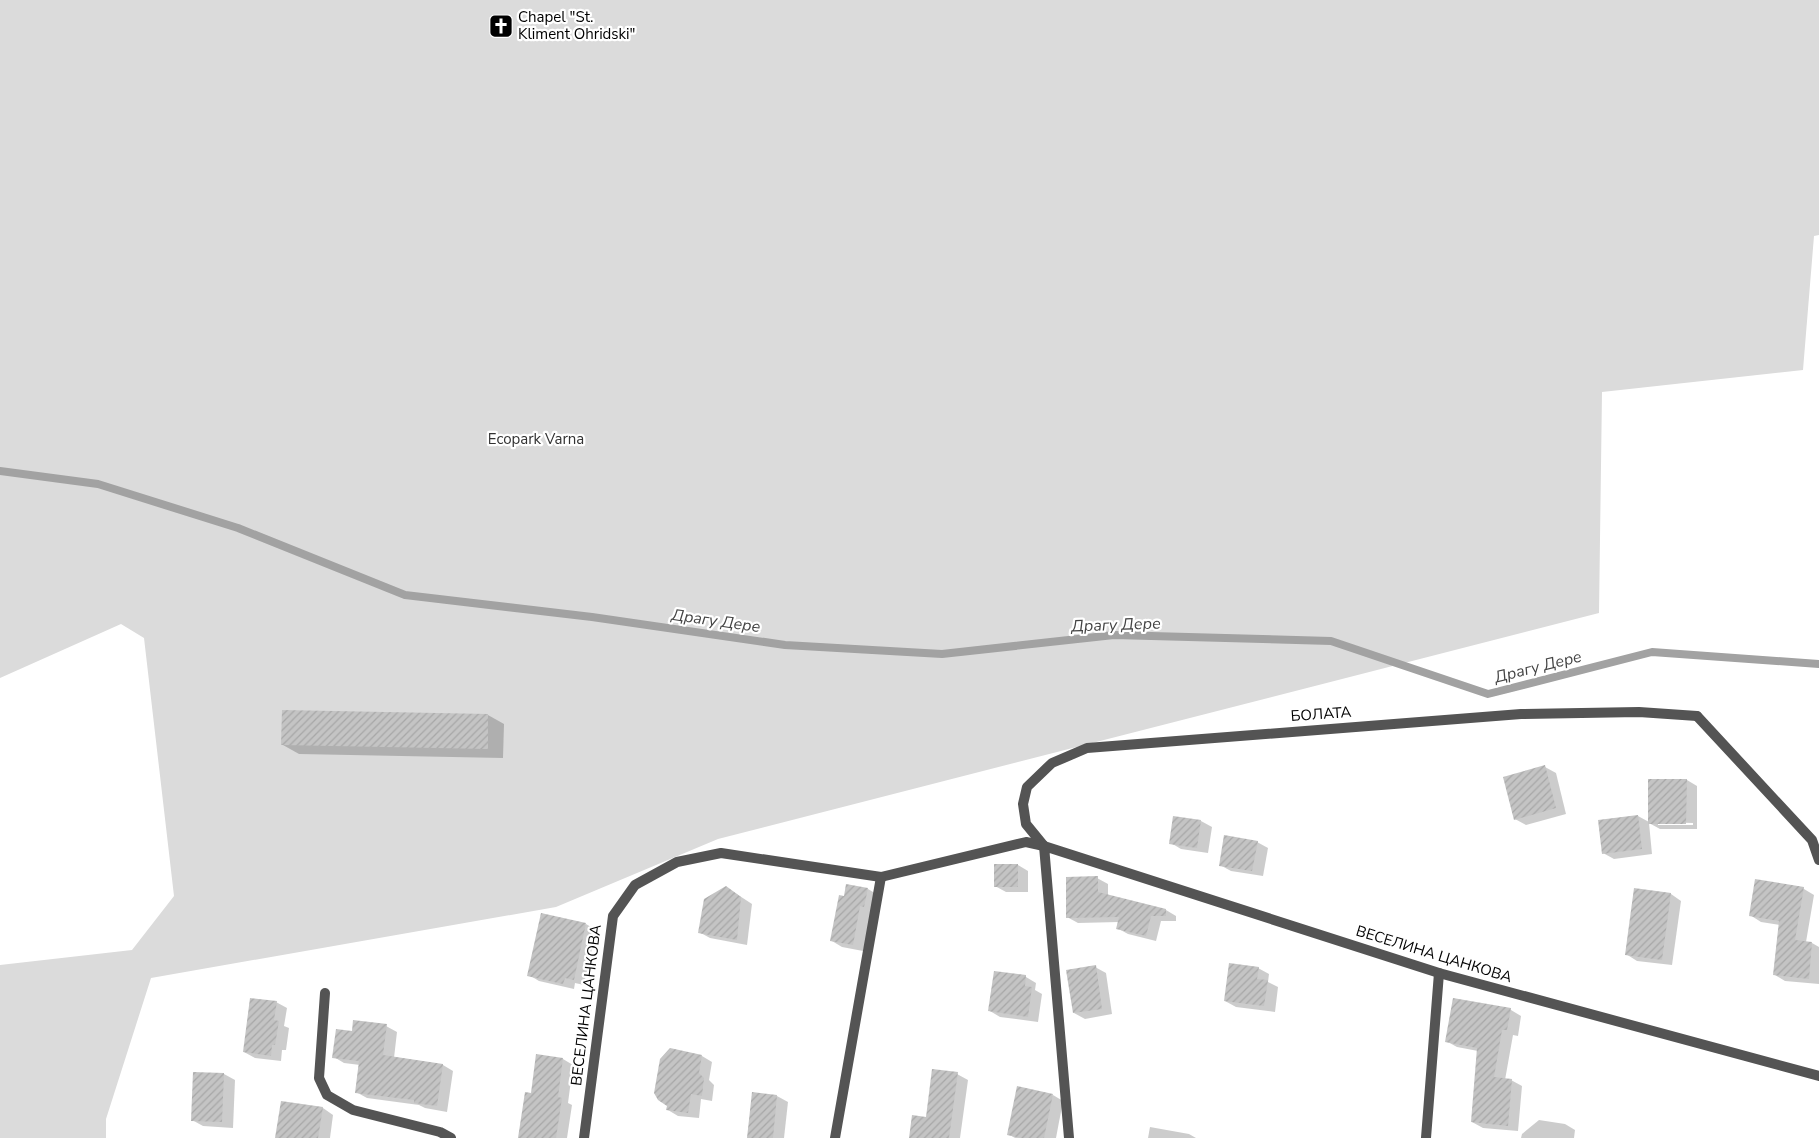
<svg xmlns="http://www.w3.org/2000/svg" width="1819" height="1138" font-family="'Nunito Sans',sans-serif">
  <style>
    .garden { fill: #dbdbdb }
    .shadow { fill: #0003; fill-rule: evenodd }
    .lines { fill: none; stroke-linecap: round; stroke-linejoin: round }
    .stream { stroke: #a2a2a2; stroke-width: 8 }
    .building { fill: url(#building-hatch) }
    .lane { stroke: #545454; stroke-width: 10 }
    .street { stroke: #545454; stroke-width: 10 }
    .labels { text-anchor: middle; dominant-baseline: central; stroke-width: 4.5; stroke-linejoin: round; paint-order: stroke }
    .poi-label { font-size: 15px; fill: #000; stroke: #fff; text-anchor: start }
    .park-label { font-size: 15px; fill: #323232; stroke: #fff }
    .street-label { font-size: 15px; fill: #000; stroke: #fff }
    .water-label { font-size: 16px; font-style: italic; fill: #434343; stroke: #fff }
  </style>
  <defs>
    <pattern id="building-hatch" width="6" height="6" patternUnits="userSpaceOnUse" patternTransform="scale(1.25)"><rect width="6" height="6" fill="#c4c4c4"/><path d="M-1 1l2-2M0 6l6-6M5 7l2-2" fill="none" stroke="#a7a7a7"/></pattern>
  </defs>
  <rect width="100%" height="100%" fill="#fff"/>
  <path class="garden" d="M0,0H1819V235L1814,236L1803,370L1602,392L1599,613L718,839L556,907L151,978L106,1119V1138H0V965L132,950L174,896L144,638L121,624L0,678Z"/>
  <g class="shadow">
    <path d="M283,711L488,715L504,724L503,758L299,754L283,745Z"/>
    <path d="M1545,767L1556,773L1566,814L1526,825L1515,819Z"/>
    <path d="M1687,780L1697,786V829H1660L1649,823L1652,854L1614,859L1603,853L1638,816L1649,822ZM1658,822L1693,823V825H1658Z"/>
    <path d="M1175,817L1201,821L1212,827L1208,853L1181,849L1171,843Z"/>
    <path d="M1257,842L1268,848L1263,876L1231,871L1220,865Z"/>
    <path d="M1018,865L1028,871V892H1006L995,886Z"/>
    <path d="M1097,878L1108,884V896L1166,910L1176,916V921H1161L1156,941L1128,934L1117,928L1119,922L1078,923L1067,917Z"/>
    <path d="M726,887L752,904L747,945L710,938L699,932Z"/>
    <path d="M868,889L878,895L863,951L842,947L832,941L845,897Z"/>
    <path d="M1804,889L1814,895L1806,942L1812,943L1819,947V984L1785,981L1775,975L1780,925L1761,922L1750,915Z"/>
    <path d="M1671,894L1681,901L1672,965L1637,961L1626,954Z"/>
    <path d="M586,924L596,930L584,985L575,983L574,989L539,981L529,975Z"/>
    <path d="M1095,967L1106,973L1112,1014L1085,1019L1074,1013Z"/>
    <path d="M1258,968L1269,974L1268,982L1278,987L1275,1012L1236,1007L1225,1001Z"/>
    <path d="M995,972L1026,977L1036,983L1035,990L1042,994L1038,1022L1000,1017L990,1011Z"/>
    <path d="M1454,999L1511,1010L1521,1016L1518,1036L1513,1035L1505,1080H1511L1522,1086L1518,1131L1483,1128L1472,1122L1478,1051L1457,1047L1446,1041Z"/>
    <path d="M276,1002L287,1008L284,1026L289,1028L286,1050H282L281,1061L255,1058L244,1052Z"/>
    <path d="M386,1026L397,1032L394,1058L443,1065L453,1071L447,1112L425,1108L419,1105L367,1098L356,1092L360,1065L344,1063L334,1057L353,1032Z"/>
    <path d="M671,1049L702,1056L712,1062L709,1080L714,1085L712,1101L701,1099L699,1118L678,1116L668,1110Z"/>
    <path d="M537,1056L563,1059L573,1065L568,1103L572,1105L567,1138H520L532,1095Z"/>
    <path d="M194,1073L224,1074L235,1080L233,1128L203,1126L192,1120Z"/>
    <path d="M957,1074L968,1080L960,1138H910L927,1118Z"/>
    <path d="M753,1093L777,1096L788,1102L784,1138H748Z"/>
    <path d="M1053,1095L1063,1101L1056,1138H1015L1008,1134Z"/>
    <path d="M282,1102L323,1108L333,1115L330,1138H276Z"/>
    <path d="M1539,1120L1565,1124L1575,1130L1574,1138H1521L1522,1134Z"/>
    <path d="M1150,1127L1189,1134L1196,1138H1148Z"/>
  </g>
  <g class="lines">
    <path class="stream" d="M0,471L98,484L238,528L405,595L592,617L785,645L942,654L1114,635L1331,641L1488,694L1652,652L1819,664"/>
  </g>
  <g class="building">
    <path d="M282,710L488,714V749L281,745Z"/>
    <path d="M1545,765L1556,808L1514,820L1503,777Z"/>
    <path d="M1648,779H1687L1686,824H1648Z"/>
    <path d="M1638,815L1642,849L1602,854L1598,820Z"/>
    <path d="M1173,816L1201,820L1197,848L1169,844Z"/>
    <path d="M1224,835L1258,841L1252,871L1219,866Z"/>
    <rect x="994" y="864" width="24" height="23"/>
    <path d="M1098,876V892L1166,909V916H1151L1146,936L1116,929L1119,917L1066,918V877Z"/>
    <path d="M1755,879L1804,887L1795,940L1812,942L1809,979L1773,975L1779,921L1749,916Z"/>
    <path d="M846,884L868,888L864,907L860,906L853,945L830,941L839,895L844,896Z"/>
    <path d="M726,886L741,897L737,940L698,933L704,899Z"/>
    <path d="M1634,888L1671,893L1662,960L1625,955Z"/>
    <path d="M541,913L586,923L574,980L565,978L563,984L527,976Z"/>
    <path d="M1229,963L1259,967L1257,979L1268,980L1264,1006L1224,1001Z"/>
    <path d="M1096,965L1102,1009L1073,1013L1066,970Z"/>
    <path d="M994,971L1026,975L1025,986L1032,987L1028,1017L988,1011Z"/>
    <path d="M250,998L277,1001L274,1020L279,1021L275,1045H272L271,1056L243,1052Z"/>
    <path d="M1453,998L1511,1008L1507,1030H1502L1494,1077L1512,1079L1508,1126L1471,1122L1477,1048L1445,1042Z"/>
    <path d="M353,1020L387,1024L383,1055L443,1064L437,1106L414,1103V1100L355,1093L359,1061L332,1058L336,1029L352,1031Z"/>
    <path d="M670,1048L702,1055L699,1073L704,1078L702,1096L691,1094L688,1113L666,1110L667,1106L658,1100L654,1093L660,1059Z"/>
    <path d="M536,1054L563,1058L558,1097L562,1098L556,1138H518L525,1092L531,1093Z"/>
    <path d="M932,1069L958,1072L949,1138H909L912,1115L926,1117Z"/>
    <path d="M193,1072L224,1073L222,1122L191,1121Z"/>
    <path d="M1017,1086L1053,1094L1044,1138H1022L1007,1135Z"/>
    <path d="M752,1092L777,1095L773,1138H747Z"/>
    <path d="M281,1101L323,1107L318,1138H275Z"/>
  </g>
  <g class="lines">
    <g class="lane">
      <path d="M1697,716L1812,840L1819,860"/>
      <path d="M325,993L319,1078L327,1095L353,1110L440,1132L451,1138"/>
    </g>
    <g class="street">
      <path d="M1044,846L1026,824L1023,804L1027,787L1052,763L1087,748L1521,714L1639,712L1697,716"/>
      <path d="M584,1138L613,916L635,885L677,862L721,853L881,877L1026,842L1044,846"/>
      <path d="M835,1138L881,877"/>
      <path d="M1069,1138L1044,846L1439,973L1819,1076"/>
      <path d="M1426,1138L1439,973"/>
    </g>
  </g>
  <defs>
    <g id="church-square" transform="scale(1.25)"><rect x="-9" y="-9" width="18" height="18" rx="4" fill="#000" stroke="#fff"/><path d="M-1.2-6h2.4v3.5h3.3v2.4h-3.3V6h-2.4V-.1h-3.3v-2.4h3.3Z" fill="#fff"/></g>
  </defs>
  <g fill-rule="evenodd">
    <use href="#church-square" x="501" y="26"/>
  </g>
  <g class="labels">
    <g class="poi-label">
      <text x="518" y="17">Chapel "St.<tspan x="518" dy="17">Kliment Ohridski"</tspan></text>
    </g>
    <g class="park-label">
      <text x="536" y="439">Ecopark Varna</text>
    </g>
    <g class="street-label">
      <text transform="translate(1321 714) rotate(-4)">БОЛАТА</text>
      <text transform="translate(1434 954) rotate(17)">ВЕСЕЛИНА ЦАНКОВА</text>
      <text transform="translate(586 1005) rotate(-83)">ВЕСЕЛИНА ЦАНКОВА</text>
    </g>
    <g class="water-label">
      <text transform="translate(716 621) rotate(8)">Драгу Дере</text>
      <text transform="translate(1116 625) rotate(-2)">Драгу Дере</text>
      <text transform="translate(1538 667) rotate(-14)">Драгу Дере</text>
    </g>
  </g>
</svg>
